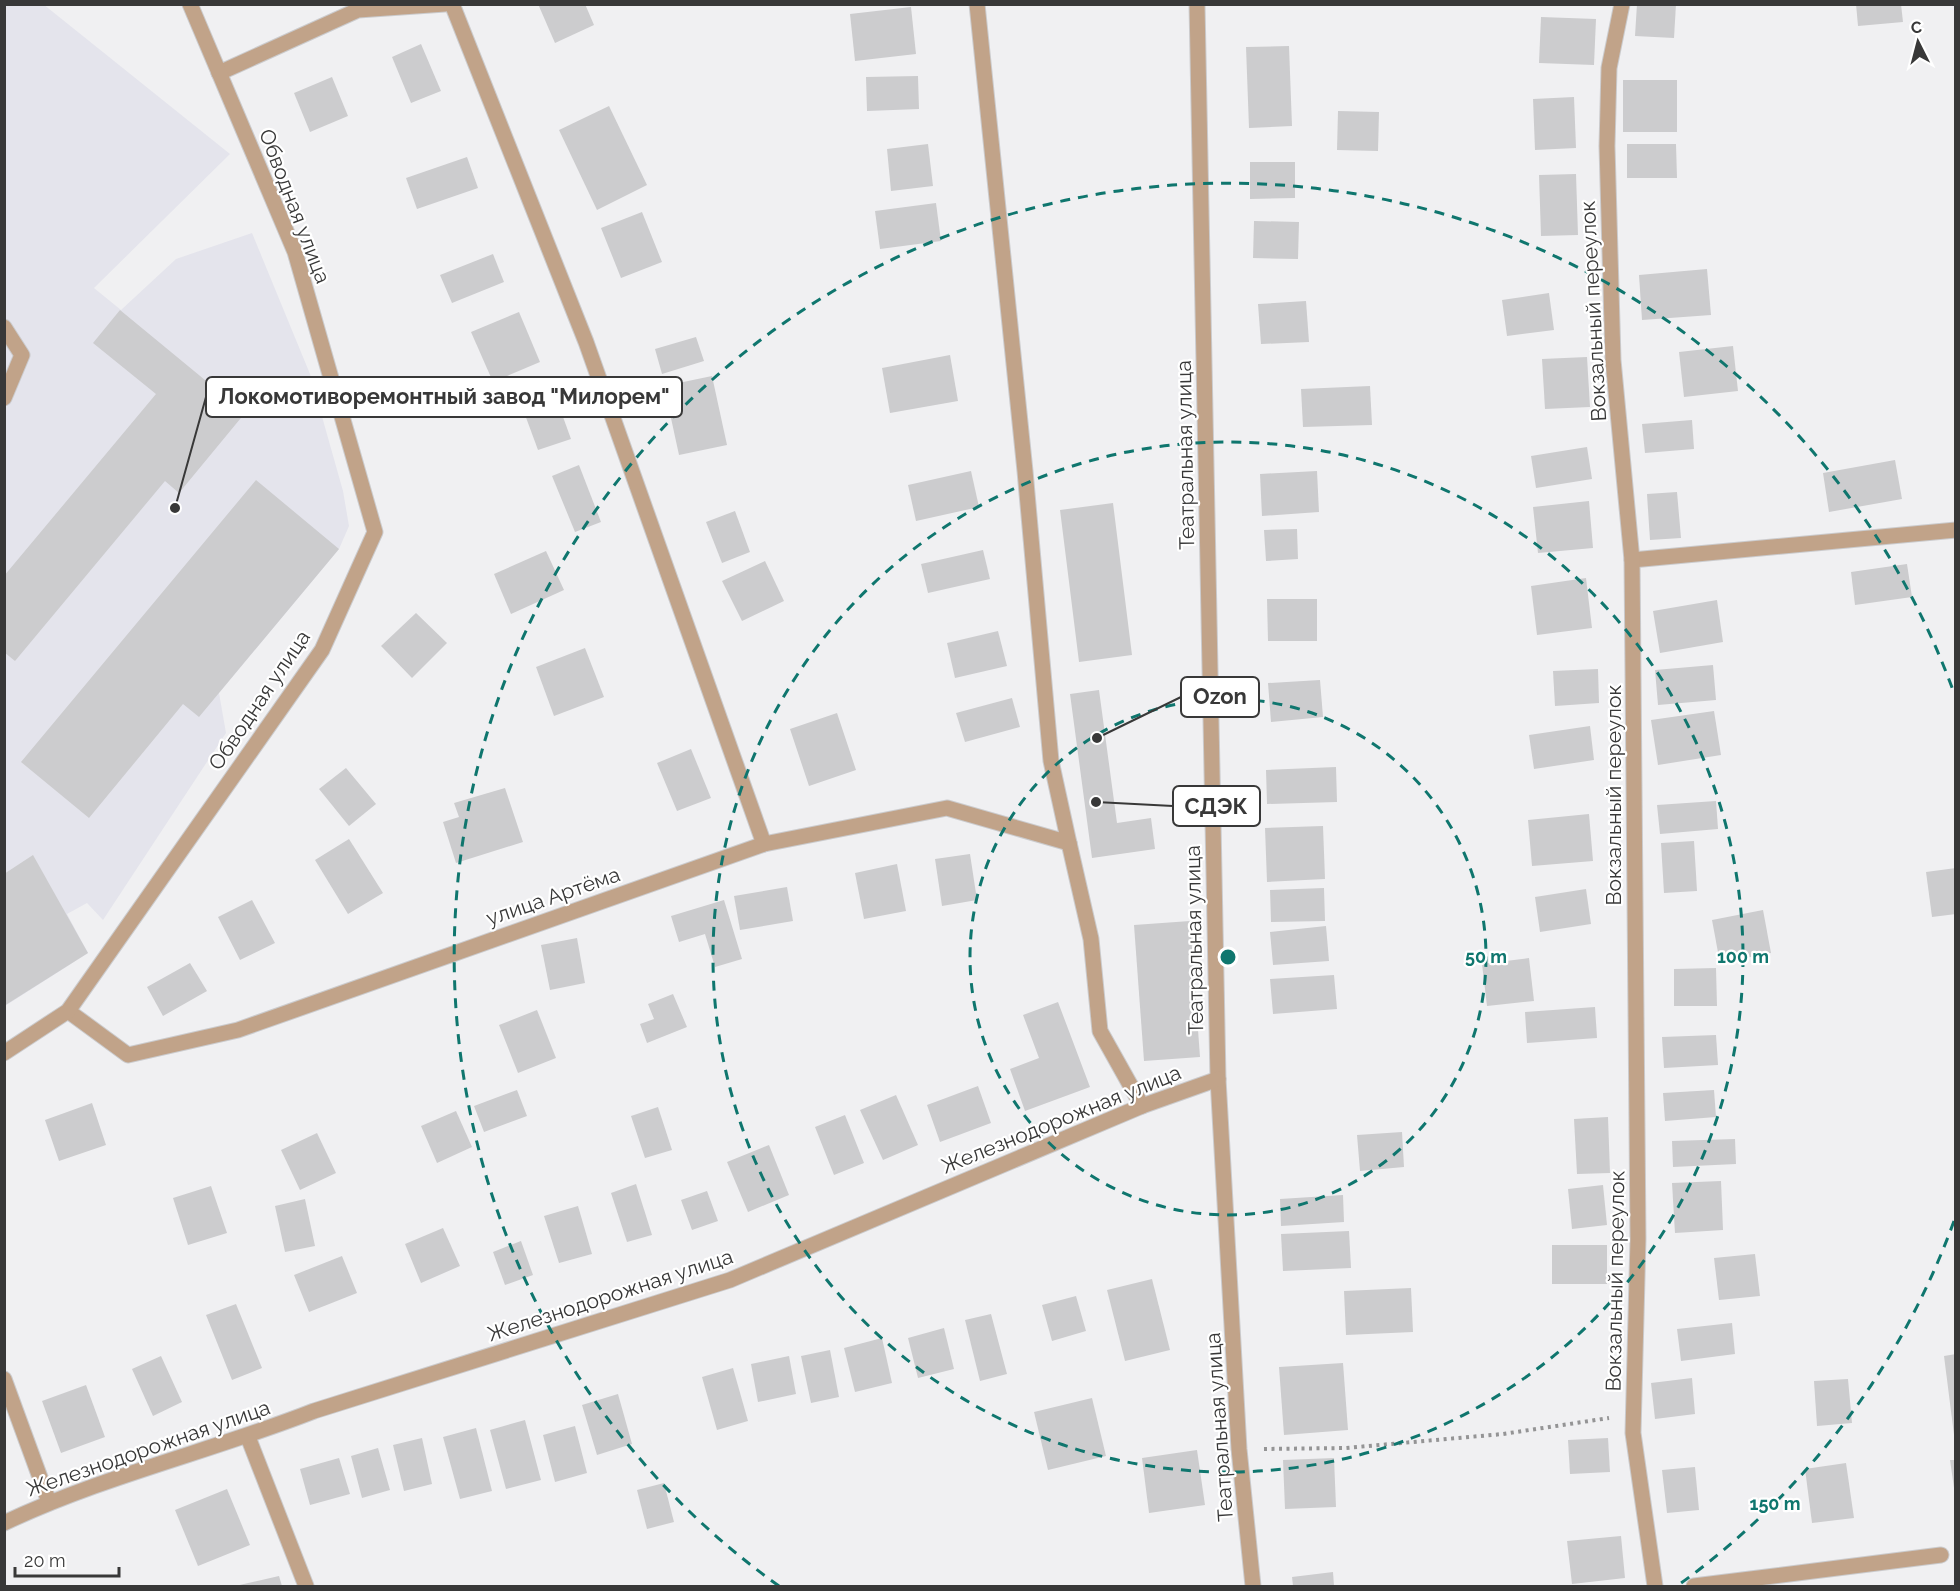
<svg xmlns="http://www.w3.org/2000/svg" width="1960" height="1591" font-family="Raleway,sans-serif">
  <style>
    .built { fill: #e4e4ec }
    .building { fill: #ccccce }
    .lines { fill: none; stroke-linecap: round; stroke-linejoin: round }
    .lane-casing { stroke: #cbcbcd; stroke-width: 17 }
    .street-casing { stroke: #cbcbcd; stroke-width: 17 }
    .path { stroke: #949495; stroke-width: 4; stroke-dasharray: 3 4.5; stroke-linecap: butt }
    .lane { stroke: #c1a389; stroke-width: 15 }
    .street { stroke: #c1a389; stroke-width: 15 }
    .ring { fill: none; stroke: #0f766e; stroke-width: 3; stroke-dasharray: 10 8 }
    .labels { text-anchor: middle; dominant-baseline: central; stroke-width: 4.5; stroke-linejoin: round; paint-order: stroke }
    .street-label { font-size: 21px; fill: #383838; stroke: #fff }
    .centre { fill: #0f766e; stroke: #fff; stroke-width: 3 }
    .ring-label { font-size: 18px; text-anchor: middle; font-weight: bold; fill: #0f766e; stroke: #fff; stroke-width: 4.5; stroke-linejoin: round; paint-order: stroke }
    .leader { fill: none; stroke: #383838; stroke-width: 2 }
    .callout-dot { fill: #383838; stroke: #fff; stroke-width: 2 }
    .callout { fill: #fff; stroke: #383838; stroke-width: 2 }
    .callout-label { font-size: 22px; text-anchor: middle; font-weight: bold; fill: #383838 }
  </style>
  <rect width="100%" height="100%" fill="#f0f0f2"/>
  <path class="built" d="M43,4L230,154L94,288L121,310L176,259L252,233L310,374L343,491L349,526L339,549L219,693L226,733L103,920L87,903L67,914L88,953L5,1006L4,5Z"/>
  <g class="building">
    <path d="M538,4H585L594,25L555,43Z"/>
    <path d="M1637,4H1676L1674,38L1635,36Z"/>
    <path d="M1856,4H1901L1903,22L1858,26Z"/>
    <path d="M911,7L916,54L855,61L850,14Z"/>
    <path d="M1541,17L1596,19L1594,65L1539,63Z"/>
    <path d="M421,44L441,91L411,103L392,57Z"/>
    <path d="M1289,46L1292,126L1249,128L1246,47Z"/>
    <path d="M918,76L919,109L867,111L866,77Z"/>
    <path d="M332,77L348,116L310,132L294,93Z"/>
    <rect x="1623" y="80" width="54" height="52"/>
    <path d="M1574,97L1576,148L1535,150L1533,99Z"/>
    <path d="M609,106L647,185L597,210L559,130Z"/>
    <path d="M1338,111L1379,112L1378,151L1337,150Z"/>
    <path d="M928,144L933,186L891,191L887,149Z"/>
    <path d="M1627,144H1676L1677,178H1627Z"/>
    <path d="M467,157L478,188L417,209L406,178Z"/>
    <path d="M1250,162H1295V198L1250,199Z"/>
    <path d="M1576,174L1578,235L1541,236L1539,175Z"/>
    <path d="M936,203L941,241L880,249L875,211Z"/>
    <path d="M642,212L662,262L621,278L601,228Z"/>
    <path d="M1254,221L1299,222L1298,259L1253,258Z"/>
    <path d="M493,254L504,282L452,303L440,275Z"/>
    <path d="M1707,269L1711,315L1642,320L1639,275Z"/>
    <path d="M1549,293L1554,330L1507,336L1502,300Z"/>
    <path d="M1306,301L1309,342L1261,344L1258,304Z"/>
    <path d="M120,310L245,413L179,493L165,481L15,661L4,652V576L156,394L93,343Z"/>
    <path d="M519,312L540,362L493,382L471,332Z"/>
    <path d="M696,337L704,361L662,374L655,349Z"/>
    <path d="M1733,346L1738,391L1684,397L1679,352Z"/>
    <path d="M950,355L958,401L890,413L882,368Z"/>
    <path d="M1587,357L1590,407L1545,409L1542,359Z"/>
    <path d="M712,376L727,445L679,455L664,386Z"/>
    <path d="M1370,386L1372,425L1303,427L1301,389Z"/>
    <path d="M554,392L571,439L538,450L521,404Z"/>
    <path d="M1692,420L1694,449L1645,453L1642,424Z"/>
    <path d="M1587,447L1592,479L1536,488L1531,456Z"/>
    <path d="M1895,460L1902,499L1829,512L1823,473Z"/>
    <path d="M579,465L601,522L575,532L552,476Z"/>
    <path d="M971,471L979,507L916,521L908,485Z"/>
    <path d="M1317,471L1319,512L1262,516L1260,474Z"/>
    <path d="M256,480L339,549L199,717L183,704L89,818L21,762Z"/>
    <path d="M1677,492L1681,538L1650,540L1647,494Z"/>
    <path d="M1589,501L1593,548L1538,553L1533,507Z"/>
    <path d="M1113,503L1132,655L1079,662L1060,510Z"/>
    <path d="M735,511L750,552L722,563L706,522Z"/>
    <path d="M1297,529L1298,559L1266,561L1264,530Z"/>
    <path d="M983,550L990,579L928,593L921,564Z"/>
    <path d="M546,551L564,590L511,614L494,574Z"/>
    <path d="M765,561L784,601L742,621L722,581Z"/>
    <path d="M1907,564L1912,597L1855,605L1851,572Z"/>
    <path d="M1586,578L1592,628L1537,635L1531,586Z"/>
    <path d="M1267,599H1317V641H1268Z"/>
    <path d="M1717,600L1723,642L1660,653L1653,611Z"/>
    <path d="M416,613L447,643L412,678L381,646Z"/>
    <path d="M998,631L1007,666L955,678L947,643Z"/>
    <path d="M585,648L604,697L554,716L536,667Z"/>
    <path d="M1713,665L1716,700L1658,705L1655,670Z"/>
    <path d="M1598,669L1599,703L1555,706L1553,671Z"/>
    <path d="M1320,680L1323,717L1271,722L1268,683Z"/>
    <path d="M1099,690L1117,823L1151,818L1155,849L1092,858L1070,694Z"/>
    <path d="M1012,698L1020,727L965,742L956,713Z"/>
    <path d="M1714,711L1721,755L1658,765L1651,720Z"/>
    <path d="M837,713L856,770L809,786L790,729Z"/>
    <path d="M1590,726L1594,760L1534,769L1529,735Z"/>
    <path d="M691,749L711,798L677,811L657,763Z"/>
    <path d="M1336,767L1337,802L1267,804L1266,770Z"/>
    <path d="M346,768L376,804L349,826L319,789Z"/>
    <path d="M505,788L523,842L456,863L443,822L459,817L454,803Z"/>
    <path d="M1716,801L1718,829L1660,834L1657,805Z"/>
    <path d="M1589,814L1593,861L1532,866L1528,820Z"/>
    <path d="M1323,826L1325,879L1267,882L1265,828Z"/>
    <path d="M349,839L383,893L348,914L315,860Z"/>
    <path d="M1694,841L1697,891L1664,893L1661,843Z"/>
    <path d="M970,854L977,900L942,906L935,859Z"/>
    <path d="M33,855L88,953L4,1006V874Z"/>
    <path d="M897,864L906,911L864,919L855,873Z"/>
    <path d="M1956,868V914L1932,917L1926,872Z"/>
    <path d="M787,887L793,921L740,930L734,896Z"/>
    <path d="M1324,888L1325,921L1271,922L1270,890Z"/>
    <path d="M1586,889L1591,924L1540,932L1535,897Z"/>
    <path d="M252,900L275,943L240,960L218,917Z"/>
    <path d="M724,900L742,959L715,967L705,934L679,942L671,916Z"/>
    <path d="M1763,910L1771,953L1720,963L1712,920Z"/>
    <path d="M1190,921L1200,1057L1144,1061L1134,925Z"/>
    <path d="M1326,926L1329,961L1273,965L1270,932Z"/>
    <path d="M577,938L585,983L550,990L541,945Z"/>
    <path d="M1529,958L1534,1001L1487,1006L1482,964Z"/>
    <path d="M190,963L207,991L163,1016L147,987Z"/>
    <path d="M1716,968L1717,1006H1674V969Z"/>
    <path d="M1334,975L1337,1009L1273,1014L1270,979Z"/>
    <path d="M673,994L687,1027L647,1043L640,1024L654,1019L648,1004Z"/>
    <path d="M1058,1002L1090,1087L1025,1111L1010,1069L1039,1058L1023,1015Z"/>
    <path d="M1595,1007L1597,1038L1527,1043L1525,1012Z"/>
    <path d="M537,1010L556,1058L518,1073L499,1025Z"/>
    <path d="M1716,1035L1718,1065L1664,1068L1662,1037Z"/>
    <path d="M978,1086L991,1123L940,1142L927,1105Z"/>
    <path d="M517,1090L527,1116L484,1132L474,1106Z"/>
    <path d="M1714,1090L1716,1117L1665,1121L1663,1093Z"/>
    <path d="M896,1095L918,1145L883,1160L860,1110Z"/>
    <path d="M92,1103L106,1145L59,1161L45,1120Z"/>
    <path d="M658,1107L672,1150L645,1158L631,1116Z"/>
    <path d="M456,1111L472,1147L437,1163L421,1126Z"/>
    <path d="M845,1115L864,1163L834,1175L815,1127Z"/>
    <path d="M1608,1117L1610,1173L1577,1174L1574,1119Z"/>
    <path d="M1402,1132L1404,1167L1360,1171L1357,1135Z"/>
    <path d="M317,1133L336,1173L300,1190L281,1150Z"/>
    <path d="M1735,1139L1736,1164L1673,1167L1672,1141Z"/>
    <path d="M769,1145L789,1195L748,1212L727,1162Z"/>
    <path d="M1721,1181L1723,1230L1675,1233L1672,1183Z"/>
    <path d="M636,1184L652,1235L627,1242L611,1193Z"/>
    <path d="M1603,1185L1607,1225L1572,1229L1568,1189Z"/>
    <path d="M211,1186L227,1233L188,1245L173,1198Z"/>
    <path d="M707,1191L718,1221L692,1230L681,1200Z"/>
    <path d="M1343,1195L1344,1222L1281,1226L1280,1199Z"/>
    <path d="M305,1199L315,1246L285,1252L275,1206Z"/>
    <path d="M578,1206L592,1254L559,1263L544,1216Z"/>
    <path d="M443,1228L460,1266L421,1283L405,1244Z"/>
    <path d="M1349,1231L1351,1268L1283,1271L1281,1234Z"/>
    <path d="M521,1241L533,1275L505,1285L493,1252Z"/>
    <rect x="1552" y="1245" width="55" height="39"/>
    <path d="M1755,1254L1760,1296L1719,1300L1714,1258Z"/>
    <path d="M342,1256L357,1293L309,1312L294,1275Z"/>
    <path d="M1152,1279L1170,1350L1125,1361L1107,1290Z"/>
    <path d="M1411,1288L1413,1332L1346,1335L1344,1291Z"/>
    <path d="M1076,1296L1086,1331L1052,1341L1042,1305Z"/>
    <path d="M236,1304L262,1368L232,1380L206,1315Z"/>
    <path d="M991,1314L1007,1374L980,1381L965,1320Z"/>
    <path d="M1732,1323L1735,1354L1681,1361L1677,1329Z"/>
    <path d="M944,1328L954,1369L918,1378L908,1338Z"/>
    <path d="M882,1338L892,1383L855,1392L844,1348Z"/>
    <path d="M830,1350L839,1397L811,1403L801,1356Z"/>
    <path d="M1956,1354V1435H1954L1944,1356Z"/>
    <path d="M161,1356L182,1402L153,1416L132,1369Z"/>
    <path d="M789,1356L796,1394L758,1402L751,1364Z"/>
    <path d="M1343,1363L1348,1430L1284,1435L1279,1367Z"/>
    <path d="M733,1368L748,1421L717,1430L702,1377Z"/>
    <path d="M1692,1378L1695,1414L1655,1419L1651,1383Z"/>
    <path d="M1848,1379L1852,1423L1817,1426L1814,1381Z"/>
    <path d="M86,1385L105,1437L61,1453L42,1401Z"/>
    <path d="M618,1394L632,1444L597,1455L582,1405Z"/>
    <path d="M1092,1398L1106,1456L1048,1470L1034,1412Z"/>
    <path d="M525,1420L541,1480L506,1489L490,1430Z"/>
    <path d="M575,1426L587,1473L555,1482L543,1435Z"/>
    <path d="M476,1428L492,1491L460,1499L443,1437Z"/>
    <path d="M422,1438L432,1484L404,1491L393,1445Z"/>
    <path d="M1608,1438L1610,1472L1570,1474L1568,1440Z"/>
    <path d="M378,1448L390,1490L362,1498L351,1456Z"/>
    <path d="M1197,1450L1205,1505L1149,1513L1142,1458Z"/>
    <path d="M339,1458L350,1494L310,1505L300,1469Z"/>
    <path d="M1334,1458L1336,1507L1285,1509L1283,1460Z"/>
    <path d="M1950,1460H1956V1488H1954Z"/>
    <path d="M1846,1463L1854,1518L1812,1523L1805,1469Z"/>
    <path d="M1695,1467L1699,1510L1667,1513L1662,1470Z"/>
    <path d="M664,1483L674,1522L647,1529L637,1490Z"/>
    <path d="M227,1489L250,1545L198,1566L175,1510Z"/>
    <path d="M1621,1536L1625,1578L1572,1584L1567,1541Z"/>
    <path d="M1333,1572L1334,1586H1293L1292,1577Z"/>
    <path d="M279,1576L282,1586H235Z"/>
  </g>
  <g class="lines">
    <g class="lane-casing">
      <g id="lane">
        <path d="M4,327L22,355L4,398"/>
        <path d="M1632,560L1956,530"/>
        <path d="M1069,843L1091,939L1100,1031L1142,1106"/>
        <path d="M1694,1586L1941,1555"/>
      </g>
    </g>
    <g class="street-casing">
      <g id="street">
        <path d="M452,4L586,342L764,844"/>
        <path d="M1197,4L1218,1079L1239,1449L1253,1586"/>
        <path d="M1622,4L1609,68L1607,146L1613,360L1632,560L1638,1239L1633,1433L1655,1586"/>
        <path d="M219,73L358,10L445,4"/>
        <path d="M68,1011L128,1055L238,1030L764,844L947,808L1069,843L1051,761L1025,471L977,4"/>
        <path d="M4,1053L68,1011L322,650L375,532L295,252L190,4"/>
        <path d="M4,1379L49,1502"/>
        <path d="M248,1437L306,1586"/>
        <path d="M4,1523C103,1476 212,1451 314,1411L730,1280L1142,1106L1218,1079"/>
      </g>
    </g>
    <path class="path" d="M1264,1449L1346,1448L1503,1434L1609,1418"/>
    <use href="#lane" class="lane"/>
    <use href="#street" class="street"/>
  </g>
  <g class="ring">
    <circle cx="1228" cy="957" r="258"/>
    <circle cx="1228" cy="957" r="515"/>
    <path d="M1954 1221A773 773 0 0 1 1677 1586M779 1586A773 773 0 1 1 1954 693"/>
  </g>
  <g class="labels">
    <g class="street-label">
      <text transform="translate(295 206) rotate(69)">Обводная улица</text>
      <text transform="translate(1593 311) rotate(-93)">Вокзальный переулок</text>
      <text transform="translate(1185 455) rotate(-91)">Театральная улица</text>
      <text transform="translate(259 700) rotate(-56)">Обводная улица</text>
      <text transform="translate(1613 795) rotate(-90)">Вокзальный переулок</text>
      <text transform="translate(553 896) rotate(-19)">улица Артёма</text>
      <text transform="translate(1194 940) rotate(-91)">Театральная улица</text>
      <text transform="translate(1061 1119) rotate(-22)">Железнодорожная улица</text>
      <text transform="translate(1615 1281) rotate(-89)">Вокзальный переулок</text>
      <text transform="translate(610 1295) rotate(-18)">Железнодорожная улица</text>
      <text transform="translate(1219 1427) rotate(-94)">Театральная улица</text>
      <text transform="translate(148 1448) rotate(-19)">Железнодорожная улица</text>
    </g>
  </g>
  <circle cx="1228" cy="957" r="9" class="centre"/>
  <g class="ring-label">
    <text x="1486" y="963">50 m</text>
    <text x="1743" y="963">100 m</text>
    <text x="1775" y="1510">150 m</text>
  </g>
  <path class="leader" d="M175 508L206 397M1097 738L1181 697M1096 802L1173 806"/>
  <g class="callout-dot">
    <circle cx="175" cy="508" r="6"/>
    <circle cx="1097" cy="738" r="6"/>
    <circle cx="1096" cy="802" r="6"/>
  </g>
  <g class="callout">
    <rect x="206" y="377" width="476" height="40" rx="6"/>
    <rect x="1181" y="677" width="78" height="40" rx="6"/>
    <rect x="1173" y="786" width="87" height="40" rx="6"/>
  </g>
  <g class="callout-label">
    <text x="444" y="404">Локомотиворемонтный завод "Милорем"</text>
    <text x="1220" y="704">Ozon</text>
    <text x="1216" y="814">СДЭК</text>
  </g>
  <rect width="1960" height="1591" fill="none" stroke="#383838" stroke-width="12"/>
  <g transform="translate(1918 42) rotate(354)" stroke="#ffffff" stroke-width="4.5" paint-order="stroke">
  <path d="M0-4.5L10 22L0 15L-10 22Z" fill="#383838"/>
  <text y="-9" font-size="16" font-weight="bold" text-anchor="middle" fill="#383838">С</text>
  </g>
  <path d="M15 1567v9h104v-9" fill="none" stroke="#383838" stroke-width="3"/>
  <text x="24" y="1567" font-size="18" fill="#383838" stroke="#ffffff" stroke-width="4.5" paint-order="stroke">20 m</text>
</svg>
